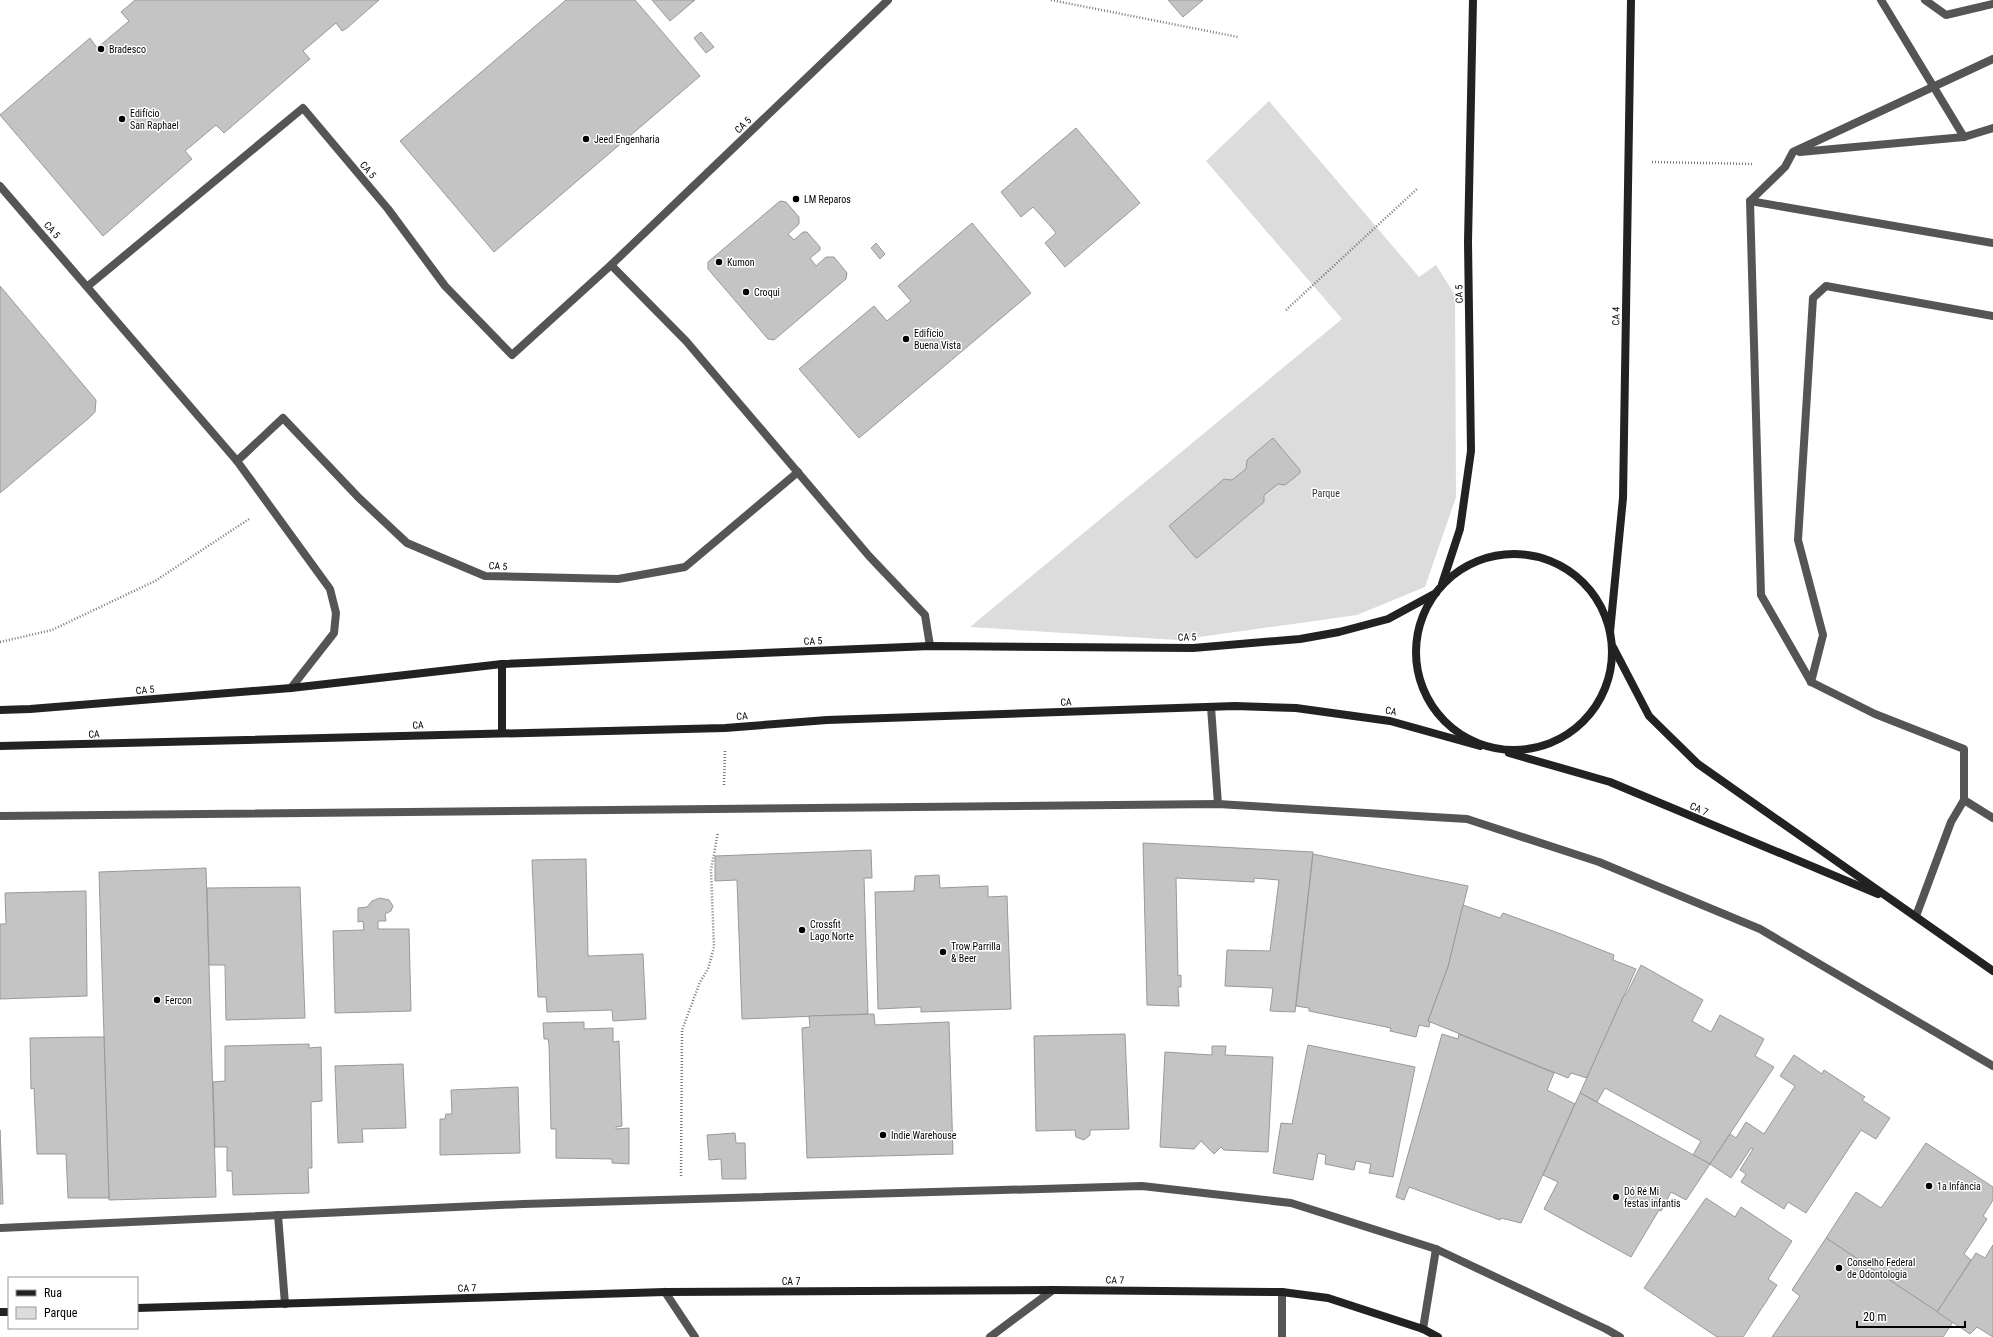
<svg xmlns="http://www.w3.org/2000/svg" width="1993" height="1337" font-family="'Roboto Condensed',sans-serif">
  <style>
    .green { fill: #dcdcdc }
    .building { fill: #c4c4c4; stroke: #999 }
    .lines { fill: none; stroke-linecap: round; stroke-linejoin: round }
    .path { stroke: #777; stroke-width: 2.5; stroke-dasharray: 1 2; stroke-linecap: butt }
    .lane { stroke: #555; stroke-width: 8 }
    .street { stroke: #555; stroke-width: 8 }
    .secondary { stroke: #222; stroke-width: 8 }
    .poi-dot { fill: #000; stroke: #fff; stroke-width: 1.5 }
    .labels { text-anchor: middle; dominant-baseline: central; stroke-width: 3; stroke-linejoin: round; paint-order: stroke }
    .poi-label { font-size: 10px; fill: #000; stroke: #fff; text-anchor: start }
    .street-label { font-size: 10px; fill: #000; stroke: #fff }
    .park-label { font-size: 10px; fill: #333; stroke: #fff }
  </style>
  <rect width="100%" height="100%" fill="#fff"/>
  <path class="green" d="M1269,101L1419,277L1436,265L1455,295L1456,497L1425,587L1357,615L1178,640L970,627L1342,319L1206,161Z"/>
  <g class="building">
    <path d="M135,0H379L347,28L342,31L336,23L303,51L310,59L224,133L216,125L185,151L192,159L103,236L0,115L90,38L97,48L129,21L121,12Z"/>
    <path d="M566,0H635L700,76L494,252L400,141Z"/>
    <path d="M652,0H695L670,21Z"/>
    <path d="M1168,0H1203L1183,17Z"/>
    <path d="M701,32L714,47L706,53L694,38Z"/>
    <path d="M1076,128L1140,203L1065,267L1045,243L1056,233L1053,229L1033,207L1021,217L1001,192Z"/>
    <path d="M780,201L786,202L799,217V224L788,234L794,240L803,232H807L820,247V250L810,258L816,266L826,257H834L847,273L846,279L774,340L768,339L708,269V262Z"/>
    <path d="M972,223L1031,293L859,438L799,369L874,306L887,321L911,301L898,286Z"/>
    <path d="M876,243L885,254L880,259L871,248Z"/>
    <path d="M0,286L96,400L95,412L89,418L0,493Z"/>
    <path d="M1273,438L1300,470V473L1285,485L1278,484L1264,495V502L1197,558L1195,557L1169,526L1224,479L1232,480L1246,469L1247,460Z"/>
    <path d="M1143,843L1313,852L1295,1012L1270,1011L1273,988L1225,986L1227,950L1270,951L1279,880L1254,878V882L1176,878L1178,976L1181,975V987H1178L1179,1006L1147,1005Z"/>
    <path d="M871,850L872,878H864L868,1014L742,1019L737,880L715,881V856Z"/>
    <path d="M1313,854L1468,886L1448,967L1428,1021L1430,1022L1429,1027L1419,1025L1416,1037L1390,1031L1391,1028L1309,1011V1008L1296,1006Z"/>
    <path d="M586,859L588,956L643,954L646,1019L613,1021L612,1010L547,1012L546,997H538L532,860Z"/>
    <path d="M206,868L216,1197L109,1200L99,872Z"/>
    <path d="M939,875L940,888L988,886V897L1007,896L1011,1009L921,1012V1007L878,1009L875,892L914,891L915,876Z"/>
    <path d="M300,887L305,1018L226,1020L225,965H209L207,888Z"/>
    <path d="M86,891L87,996L0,999V924H6L5,893Z"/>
    <path d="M380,898L389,900L393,906L391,911L385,914L386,921H378V929H409L411,1011L335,1013L333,931L364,930L363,921L358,922V908L367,907L372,901Z"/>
    <path d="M1463,905L1500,918L1503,913L1561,934L1614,955L1613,960L1636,969L1587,1078L1571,1073L1568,1078L1428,1021L1448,967Z"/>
    <path d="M1641,965L1703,1000L1692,1021L1711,1032L1720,1015L1764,1039L1755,1056L1774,1067L1710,1164L1693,1155L1701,1141L1605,1088L1597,1102L1580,1093L1624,995H1626Z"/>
    <path d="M874,1014L875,1025L949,1022L953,1154L807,1158L802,1028L810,1027L809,1016Z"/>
    <path d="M584,1022V1029L613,1028V1042L619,1041L622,1126L616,1127V1129L629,1128V1164L612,1163V1159L556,1158V1129H551L549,1044L548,1039H544L543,1023Z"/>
    <path d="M1125,1034L1129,1129L1090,1130V1135L1084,1140L1076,1137L1075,1130L1036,1131L1034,1036Z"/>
    <path d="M1442,1034L1458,1039L1459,1034L1554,1073L1547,1090L1575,1104L1521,1223L1501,1218L1500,1220L1409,1187L1404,1200L1396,1197Z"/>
    <path d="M91,1037H104L109,1198H68L66,1154H37L34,1088L31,1089L30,1038Z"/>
    <path d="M309,1044V1048L321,1047L322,1101L311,1102L312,1168H308L309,1193L233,1195L232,1171H227V1147H215L213,1082L225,1081V1046Z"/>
    <path d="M1308,1045L1415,1067L1393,1177L1369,1173L1371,1164L1356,1161L1354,1170L1325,1164L1326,1155L1318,1153L1313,1180L1273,1173L1281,1123L1292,1124Z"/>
    <path d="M1212,1046H1226L1225,1055L1273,1057L1268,1152L1224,1150L1221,1147L1214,1154L1201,1141L1194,1149L1160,1147L1165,1052L1212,1055Z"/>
    <path d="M1794,1055L1822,1074L1824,1070L1865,1097L1862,1100L1890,1118L1876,1139L1861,1130L1806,1213L1788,1202L1784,1209L1741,1182L1746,1174L1740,1170L1753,1149L1751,1148L1731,1178L1710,1164L1730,1134L1736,1138L1746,1122L1764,1134L1795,1086L1780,1076Z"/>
    <path d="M403,1064L406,1128L362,1129L363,1142L338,1143L335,1066Z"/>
    <path d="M518,1087L520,1153L440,1155V1119H445L446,1114H452L451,1090Z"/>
    <path d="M1580,1093L1710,1164L1686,1200L1671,1192L1661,1211L1659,1210L1631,1257L1544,1209L1558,1182L1543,1175Z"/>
    <path d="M0,1130L3,1204H0Z"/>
    <path d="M735,1133L736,1143H745L746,1179H722L721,1159L709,1160L707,1135Z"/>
    <path d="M1926,1143L1993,1187V1200L1983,1216L1987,1219L1964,1254L1971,1260L1937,1312L1826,1238L1856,1192L1881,1208Z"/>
    <path d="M1706,1198L1735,1217L1741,1207L1792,1241L1768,1279L1777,1285L1743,1337H1717L1644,1288Z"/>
    <path d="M1826,1238L1953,1322L1943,1337H1772L1800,1296L1792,1290Z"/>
    <path d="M1993,1245V1337L1977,1327L1970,1334L1937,1312L1976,1253L1985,1258Z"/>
  </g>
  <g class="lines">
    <g class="path">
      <path d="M1051,0L1238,37"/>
      <path d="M1652,162L1754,164"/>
      <path d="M1286,310L1418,188"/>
      <path d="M0,642L52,630L155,581L249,519"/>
      <path d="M724,785L725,750"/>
      <path d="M681,1176L682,1030L700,982L708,969L714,947L711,870L718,832"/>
    </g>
    <g class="lane">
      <path d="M1881,0L1964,137"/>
      <path d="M1925,0L1946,15L1993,4"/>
      <path d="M1800,152L1964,137L1993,128"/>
      <path d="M1750,201L1993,243"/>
      <path d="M611,265L686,341L869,556L925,615L930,646"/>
      <path d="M88,286L303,108L388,209L445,286L512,355L611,265L888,0"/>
      <path d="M237,461L283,418L359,498L407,543L485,576L618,579L685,567L798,472"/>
      <path d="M1811,682L1823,635L1798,540L1813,298L1826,286L1993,316"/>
      <path d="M1964,800L1993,818"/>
      <path d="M1916,916L1951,822L1964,800V749L1875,714L1811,682L1761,595L1750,201L1785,167L1793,152L1993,59"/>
      <path d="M1282,1337V1292"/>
    </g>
    <g class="street">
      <path d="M0,186L237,461L330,589L336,613L334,633L291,688"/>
      <path d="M1211,707L1218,804"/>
      <path d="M0,816L1218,804L1467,819L1599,862L1760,929L1993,1066"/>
      <path d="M278,1215L285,1304"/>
      <path d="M0,1228L523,1204L1142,1186L1291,1203L1436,1249L1606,1329L1620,1337"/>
      <path d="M665,1292L695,1337"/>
      <path d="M1423,1329L1436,1249"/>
      <path d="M990,1337L1053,1290"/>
    </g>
    <g class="secondary">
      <circle cx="1514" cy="652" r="98"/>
      <path d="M1442,584L1460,529L1471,451L1468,242L1473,0"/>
      <path d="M1610,632L1623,498L1631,0"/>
      <path d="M1613,647L1649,716L1698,764L1993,971"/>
      <path d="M0,710L30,709L291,688L502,664L930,646L1193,648L1300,639L1339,632L1388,619L1436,593"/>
      <path d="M502,732V664"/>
      <path d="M0,746L725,728L827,720L1235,706L1296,708L1390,721L1480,746"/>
      <path d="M1509,753L1610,782L1878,894"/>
      <path d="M137,1308L665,1292L1053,1290L1282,1292L1328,1298L1423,1329L1438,1337"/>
      <path d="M0,1312H9"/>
    </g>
  </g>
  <g class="poi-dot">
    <circle cx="101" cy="49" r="4"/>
    <circle cx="122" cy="119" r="4"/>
    <circle cx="586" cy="139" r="4"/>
    <circle cx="796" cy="199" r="4"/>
    <circle cx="719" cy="262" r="4"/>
    <circle cx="746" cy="292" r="4"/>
    <circle cx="906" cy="339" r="4"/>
    <circle cx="802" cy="930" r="4"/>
    <circle cx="943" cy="952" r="4"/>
    <circle cx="157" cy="1000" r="4"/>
    <circle cx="883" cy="1135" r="4"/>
    <circle cx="1929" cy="1186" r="4"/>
    <circle cx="1616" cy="1197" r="4"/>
    <circle cx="1839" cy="1268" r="4"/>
  </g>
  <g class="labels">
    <g class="poi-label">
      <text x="109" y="49">Bradesco</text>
      <text x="130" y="113">Edifício<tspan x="130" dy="12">San Raphael</tspan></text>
      <text x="594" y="139">Jeed Engenharia</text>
      <text x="804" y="199">LM Reparos</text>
      <text x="727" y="262">Kumon</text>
      <text x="754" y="292">Croqui</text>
      <text x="914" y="333">Edifício<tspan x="914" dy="12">Buena Vista</tspan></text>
      <text x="810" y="924">Crossfit<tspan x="810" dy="12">Lago Norte</tspan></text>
      <text x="951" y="946">Trow Parrilla<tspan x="951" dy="12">&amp; Beer</tspan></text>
      <text x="165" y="1000">Fercon</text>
      <text x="891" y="1135">Indie Warehouse</text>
      <text x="1937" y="1186">1a Infância</text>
      <text x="1624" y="1191">Dó Ré Mi<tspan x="1624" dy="12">festas infantis</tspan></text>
      <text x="1847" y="1262">Conselho Federal<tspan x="1847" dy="12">de Odontologia</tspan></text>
    </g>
    <g class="street-label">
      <text transform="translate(743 125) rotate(-44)">CA 5</text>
      <text transform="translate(368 170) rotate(50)">CA 5</text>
      <text transform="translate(52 230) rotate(49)">CA 5</text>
      <text transform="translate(1459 294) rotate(-91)">CA 5</text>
      <text transform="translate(1616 316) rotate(-89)">CA 4</text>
      <text transform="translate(498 566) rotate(3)">CA 5</text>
      <text transform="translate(1187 637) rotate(-1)">CA 5</text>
      <text transform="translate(813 641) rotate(-2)">CA 5</text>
      <text transform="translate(145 690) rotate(-5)">CA 5</text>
      <text transform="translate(1066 702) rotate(-2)">CA</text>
      <text transform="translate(1391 711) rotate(11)">CA</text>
      <text transform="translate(742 716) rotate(-4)">CA</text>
      <text transform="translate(418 725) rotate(-2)">CA</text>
      <text transform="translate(94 734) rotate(-2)">CA</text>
      <text transform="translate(1699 809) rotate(23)">CA 7</text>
      <text transform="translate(1115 1280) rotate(1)">CA 7</text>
      <text x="791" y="1281">CA 7</text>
      <text transform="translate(467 1288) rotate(-2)">CA 7</text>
    </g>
    <g class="park-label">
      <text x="1326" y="493">Parque</text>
    </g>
  </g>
  <rect x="8" y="1277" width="130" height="52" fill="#ffffff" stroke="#999999"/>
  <rect x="16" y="1290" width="20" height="6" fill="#222222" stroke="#999999"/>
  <text x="44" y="1297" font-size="12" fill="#000000">Rua</text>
  <rect x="16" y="1307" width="20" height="12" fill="#dcdcdc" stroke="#999999"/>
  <text x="44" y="1317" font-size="12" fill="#000000">Parque</text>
  <path d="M1857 1321v6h108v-6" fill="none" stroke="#000000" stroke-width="2"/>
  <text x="1863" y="1321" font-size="12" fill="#000000" stroke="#ffffff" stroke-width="3" paint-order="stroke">20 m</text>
</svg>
